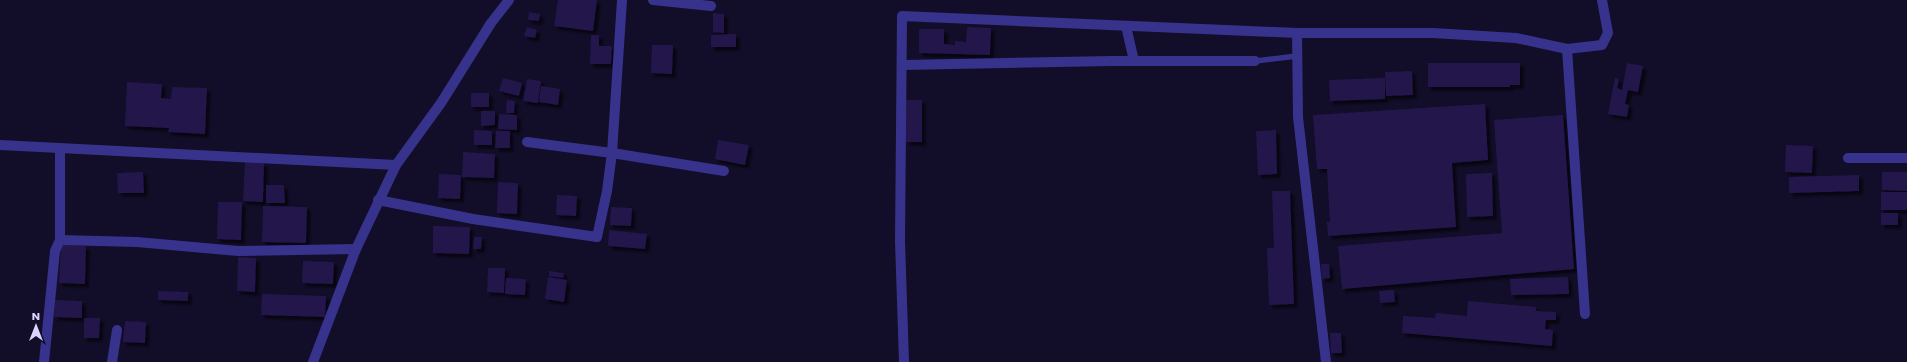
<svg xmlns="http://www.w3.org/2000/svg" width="1907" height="362" font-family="Poppins,sans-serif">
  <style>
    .building { fill: #22174b; filter: url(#shadow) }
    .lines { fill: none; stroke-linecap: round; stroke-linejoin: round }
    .lane { stroke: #37338c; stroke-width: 5.5 }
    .street { stroke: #37338c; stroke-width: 10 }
  </style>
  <defs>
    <filter id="shadow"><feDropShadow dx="3.5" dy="3.5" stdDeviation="1" flood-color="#0009"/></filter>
  </defs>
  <rect width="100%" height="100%" fill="#120d28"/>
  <g class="building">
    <path d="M558,0H597L593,31L554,26Z"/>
    <path d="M529,12L540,14L539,21L528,20Z"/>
    <path d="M713,13L724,14V33L713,32Z"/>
    <path d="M527,27L537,30L535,38L524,36Z"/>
    <path d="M967,27L991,28L990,55L919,53V29H944V44L955,45V41L966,42Z"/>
    <path d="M736,34V47H711V35Z"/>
    <path d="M591,35H599V46H612L611,64H590Z"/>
    <path d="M652,45H673L672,74L651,73Z"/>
    <path d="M1428,63H1520V85H1510V87H1428Z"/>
    <path d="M1627,63L1643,66L1638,92L1628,90L1625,104L1629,105L1627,117L1608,114L1615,78L1619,79L1617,88L1622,90Z"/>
    <path d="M1412,71L1413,95L1386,96L1385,72Z"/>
    <path d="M503,78L522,83L519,96L499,91Z"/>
    <path d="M1385,78V99L1330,101L1329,80Z"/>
    <path d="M527,79L541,81L538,103L523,101Z"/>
    <path d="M127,82L162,84L161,98L171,99L172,87L207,88L205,134L168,132L169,128L125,126Z"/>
    <path d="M541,86L560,89L558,105L539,102Z"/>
    <rect x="471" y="93" width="18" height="14"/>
    <path d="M507,100L515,101L514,113H506Z"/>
    <rect x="906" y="100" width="16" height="42"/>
    <path d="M1485,104L1488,160L1452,163L1456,227L1328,236L1327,222H1330L1327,169H1317L1313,115Z"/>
    <path d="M481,111H495V125L481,126Z"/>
    <path d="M499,114L517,115V130L498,129Z"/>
    <path d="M1563,115L1574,269L1342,289L1338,246L1502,233L1494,120Z"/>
    <path d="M474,130L492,131V145H474Z"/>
    <path d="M1276,130L1277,174L1258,175L1256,131Z"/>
    <path d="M496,131H510V148H495Z"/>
    <path d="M718,140L749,145L745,165L715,159Z"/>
    <path d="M1786,145L1813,146L1812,173L1785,172Z"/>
    <path d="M463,152L495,154L494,178L462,177Z"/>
    <path d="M245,162L264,163L263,202L243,201Z"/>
    <path d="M143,172L144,193H118L117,173Z"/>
    <path d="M1882,172H1907V191L1882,190Z"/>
    <path d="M1492,173L1493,216L1467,217L1466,174Z"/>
    <path d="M439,174L461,175L460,199L438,198Z"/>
    <path d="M1859,175V191L1789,193V177Z"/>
    <path d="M498,182L518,183L517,214L497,213Z"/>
    <path d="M266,185H284L285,203H266Z"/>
    <path d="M1272,191H1290L1294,304L1269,305L1267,248H1274Z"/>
    <rect x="1881" y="192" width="26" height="18"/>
    <path d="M557,195L577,196L576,216L556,215Z"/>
    <path d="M218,202H242L241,240L217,239Z"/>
    <path d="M263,206L307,207L306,243L262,242Z"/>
    <path d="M611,207L632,208L631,226L610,225Z"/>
    <rect x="1881" y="213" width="17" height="12"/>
    <path d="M433,226L470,227L469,254L433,253Z"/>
    <path d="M609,230L647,234L645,249L608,246Z"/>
    <path d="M474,237H482L481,249H473Z"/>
    <path d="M61,245L86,246L85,284L59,283Z"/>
    <path d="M238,257L256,258L255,292L237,291Z"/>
    <path d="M303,261L334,262L333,284L302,283Z"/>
    <path d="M1321,264H1329L1330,278L1322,279Z"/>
    <path d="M488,268H505L504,293L487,292Z"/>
    <path d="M549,271L564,273L563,278L549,276Z"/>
    <path d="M548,277L567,280L564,302L545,299Z"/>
    <path d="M1568,277L1569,294L1511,295L1510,279Z"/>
    <path d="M506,278L526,279L525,295L505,294Z"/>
    <path d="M1394,290L1395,302L1380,303L1379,291Z"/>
    <path d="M158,291L188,292V301L158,300Z"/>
    <path d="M262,294L326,296L325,317L261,315Z"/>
    <path d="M55,300L82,301V318L54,317Z"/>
    <path d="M1468,301L1536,307V311L1556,312V320H1546L1545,329L1553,330L1552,346L1402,333L1403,316L1435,318L1436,313L1467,316Z"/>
    <path d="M84,318H100L99,338H84Z"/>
    <path d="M125,321L146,322L145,343L123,342Z"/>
    <path d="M1330,333H1341L1342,353H1331Z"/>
  </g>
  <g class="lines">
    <path class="lane" d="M1255,61L1297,56"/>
    <g class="street">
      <path d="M653,0L711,6"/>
      <path d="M1126,26L1134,61"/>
      <path d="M1567,49L1585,314"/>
      <path d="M902,65L1112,61H1255"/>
      <path d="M527,142L612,153L724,171"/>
      <path d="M0,145L396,165"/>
      <path d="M1848,158H1907"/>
      <path d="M378,200L473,219L597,237L607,191L612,153L622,0"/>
      <path d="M60,240L137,242L238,251L356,249"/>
      <path d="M44,362L55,251L60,240V148"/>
      <path d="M112,362L117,330"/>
      <path d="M313,362L356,249L396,165L441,103L491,23L509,0"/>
      <path d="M904,362L900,241L902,16L1297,33"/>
      <path d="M1326,362L1298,117L1297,33H1433L1516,38L1567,49L1602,45L1608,33L1602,0"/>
    </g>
  </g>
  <g transform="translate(36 326)" stroke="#120d28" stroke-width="3" paint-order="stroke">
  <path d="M0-3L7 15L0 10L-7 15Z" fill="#d9d4ff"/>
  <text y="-6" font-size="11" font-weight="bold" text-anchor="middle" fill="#d9d4ff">N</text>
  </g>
</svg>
